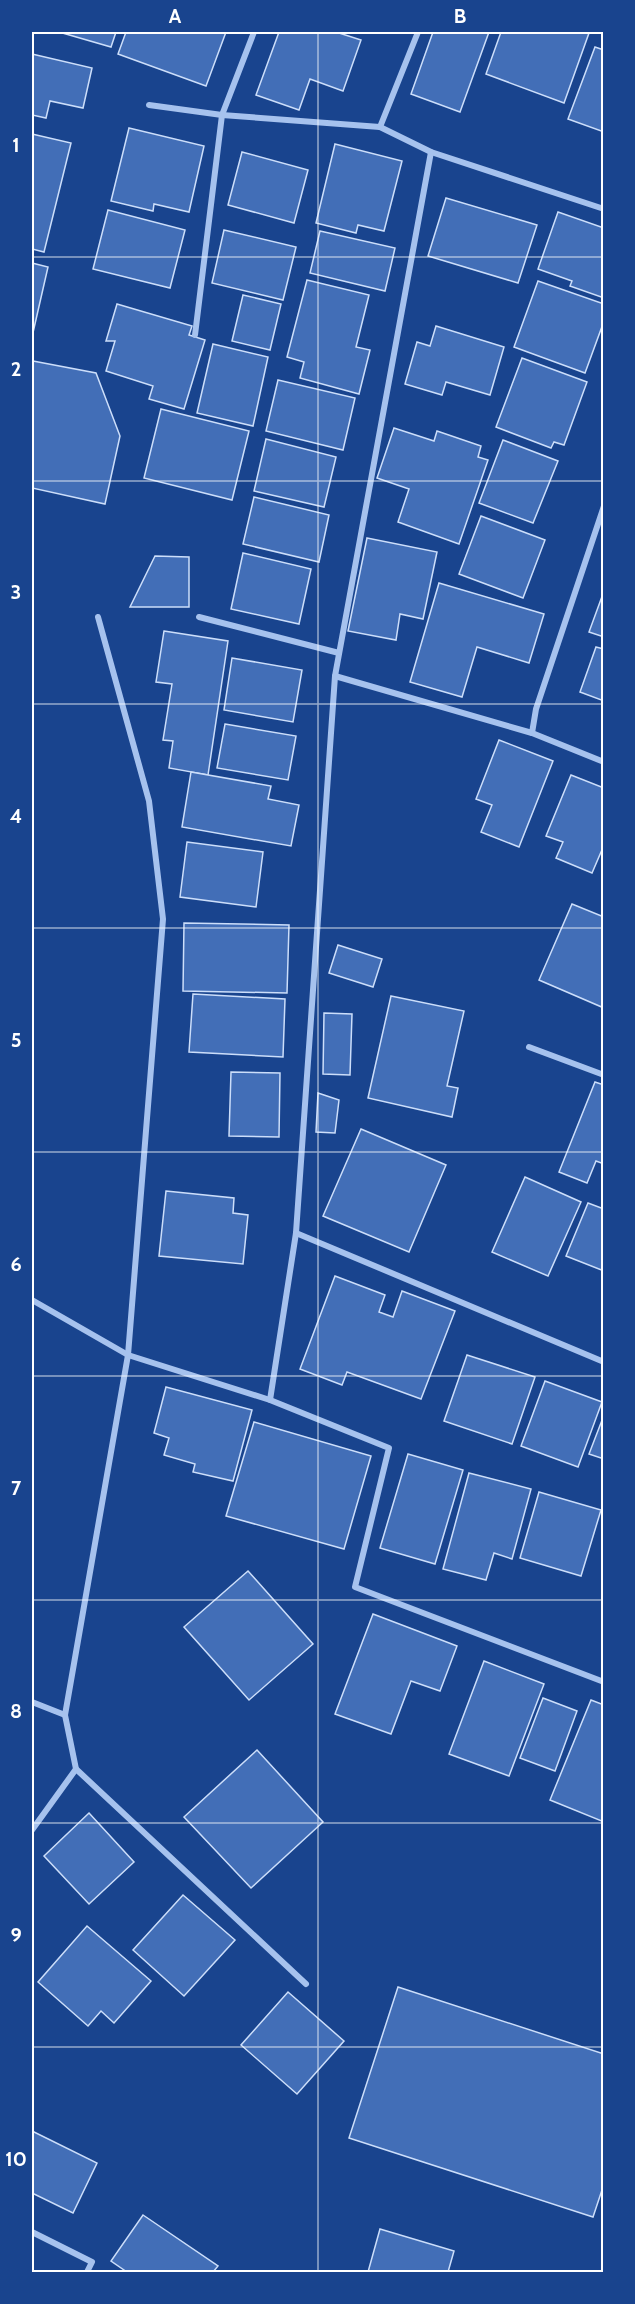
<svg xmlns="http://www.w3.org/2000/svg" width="635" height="2304" font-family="Cabin,sans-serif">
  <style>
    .building { fill: #426eb7; stroke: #ccdefa; stroke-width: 1.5 }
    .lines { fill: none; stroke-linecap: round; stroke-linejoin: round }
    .minor { stroke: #a6c2ee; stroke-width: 6 }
    .grid { fill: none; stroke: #fff; stroke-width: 1.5; stroke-opacity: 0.55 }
    .neatline { fill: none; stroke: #fff; stroke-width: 2 }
    .grid-label { font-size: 20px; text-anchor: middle; font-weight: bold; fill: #fff }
  </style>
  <rect width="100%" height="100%" fill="#19448e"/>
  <g class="building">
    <path d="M59,32H116L111,47Z"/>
    <path d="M126,32H226L206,86L118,54Z"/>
    <path d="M279,32H336L361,40L343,91L310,79L299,110L256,95Z"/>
    <path d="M433,32H489L460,112L411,94Z"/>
    <path d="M501,32H584L589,33L564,103L486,74Z"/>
    <path d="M595,47L604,50V132L568,119Z"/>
    <path d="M32,54L92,68L83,108L50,101L46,118L32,115Z"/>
    <path d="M129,128L204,146L189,212L154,204L153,211L111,201Z"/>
    <path d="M32,134L71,143L44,252L32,249Z"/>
    <path d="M335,144L402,161L384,231L358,225L356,233L316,223Z"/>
    <path d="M242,152L308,170L294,223L228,205Z"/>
    <path d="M446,198L537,225L518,283L428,256Z"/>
    <path d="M108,210L185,230L170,288L93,269Z"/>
    <path d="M558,212L604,228V298L570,286L572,281L538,269Z"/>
    <path d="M224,230L296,247L283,300L212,283Z"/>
    <path d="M320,231L395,248L385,291L310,273Z"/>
    <path d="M32,263L48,267L32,337Z"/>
    <path d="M307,280L369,295L356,347L370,350L359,394L300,378L304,362L287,357Z"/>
    <path d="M538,281L604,304V321L585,373L514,347Z"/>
    <path d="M243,295L281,304L270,350L232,341Z"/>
    <path d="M117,304L192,326L189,335L205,340L184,409L149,399L153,386L106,371L115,341H106Z"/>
    <path d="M436,326L504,347L490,395L446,382L442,395L405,384L417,342L430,346Z"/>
    <path d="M213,344L268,357L253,426L197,413Z"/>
    <path d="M522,358L587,382L564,445L554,442L551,448L496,427Z"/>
    <path d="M33,361L96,373L120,436L105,504L32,488Z"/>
    <path d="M278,380L355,398L343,450L266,431Z"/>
    <path d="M161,409L249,431L232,500L144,478Z"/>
    <path d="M394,428L434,441L437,431L481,446L478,457L488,460L459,544L398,522L409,489L377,478Z"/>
    <path d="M266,439L336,457L324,507L254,491Z"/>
    <path d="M503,440L558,461L533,523L479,503Z"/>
    <path d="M254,497L329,515L319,562L243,544Z"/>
    <path d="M481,516L545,540L523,598L459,574Z"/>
    <path d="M367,538L437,552L423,619L400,614L396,640L348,631Z"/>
    <path d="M243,553L311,569L299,624L231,609Z"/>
    <path d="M155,556L189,557V607H130Z"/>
    <path d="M439,583L544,614L529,663L477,647L462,697L410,682Z"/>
    <path d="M604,591V637L589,632Z"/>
    <path d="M164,631L228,641L208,775L169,768L173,741L163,740L172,684L156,682Z"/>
    <path d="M596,647L604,649V701L580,692Z"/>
    <path d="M232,658L302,670L293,722L224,710Z"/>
    <path d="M225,724L296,736L288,780L217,768Z"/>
    <path d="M499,740L553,761L519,847L481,832L492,805L476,799Z"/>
    <path d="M191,772L271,786L268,799L299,805L291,846L182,827Z"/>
    <path d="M571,775L604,788V845L592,873L556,858L563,842L546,836Z"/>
    <path d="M187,842L263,852L256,907L180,897Z"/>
    <path d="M572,904L604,917V1008L539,980Z"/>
    <path d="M184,923L289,925L287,993L183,991Z"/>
    <path d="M338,945L382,959L373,987L329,973Z"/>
    <path d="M193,994L285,999L283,1057L189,1052Z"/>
    <path d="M391,996L464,1011L447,1086L458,1088L452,1117L368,1098Z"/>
    <path d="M324,1013L352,1014L350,1075L323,1074Z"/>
    <path d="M231,1072L280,1073L279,1137L229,1136Z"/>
    <path d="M595,1082L604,1085V1164L596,1161L587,1183L559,1172Z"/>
    <path d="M318,1093L339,1100L335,1133L316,1132Z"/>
    <path d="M361,1129L446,1165L409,1252L323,1216Z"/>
    <path d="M525,1177L581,1202L548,1276L492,1252Z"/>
    <path d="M166,1191L234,1198L233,1213L248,1215L243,1264L159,1256Z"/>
    <path d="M588,1203L604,1209V1271L566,1256Z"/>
    <path d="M335,1276L385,1295L379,1312L393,1317L402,1291L455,1311L421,1399L347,1372L342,1385L300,1369Z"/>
    <path d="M467,1355L535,1377L512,1444L444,1421Z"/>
    <path d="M545,1381L602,1402L578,1467L521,1446Z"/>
    <path d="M166,1387L252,1410L233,1481L193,1472L195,1464L164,1455L169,1438L154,1433Z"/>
    <path d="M604,1415V1459L589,1454Z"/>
    <path d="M254,1422L371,1456L344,1549L226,1516Z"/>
    <path d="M408,1454L463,1470L435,1564L380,1548Z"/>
    <path d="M469,1473L531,1489L512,1559L494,1553L486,1580L443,1569Z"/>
    <path d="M539,1492L601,1510L581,1576L520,1558Z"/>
    <path d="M248,1571L313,1644L249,1700L184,1627Z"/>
    <path d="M373,1614L457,1646L440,1691L411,1681L391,1734L335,1714Z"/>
    <path d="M484,1661L544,1684L509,1776L449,1754Z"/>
    <path d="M543,1698L577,1711L555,1771L520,1758Z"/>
    <path d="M591,1700L604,1705V1822L550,1800Z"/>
    <path d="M257,1750L323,1822L251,1888L184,1817Z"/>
    <path d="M89,1813L134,1862L89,1904L44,1856Z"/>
    <path d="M183,1895L235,1940L184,1996L133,1950Z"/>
    <path d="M87,1926L151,1981L114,2023L101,2011L88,2026L38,1982Z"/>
    <path d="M398,1987L604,2054V2184L593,2217L349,2138Z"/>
    <path d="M288,1992L344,2041L297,2094L241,2045Z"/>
    <path d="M32,2131L97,2163L73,2213L32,2193Z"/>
    <path d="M143,2215L218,2266L213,2272H127L111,2261Z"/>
    <path d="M380,2229L454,2251L448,2272H368Z"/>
  </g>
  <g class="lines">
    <g class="minor">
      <path d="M418,32L380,127L431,152L604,209"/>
      <path d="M149,105L222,115L380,127"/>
      <path d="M195,335L222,115L254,32"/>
      <path d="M199,617L339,653"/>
      <path d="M335,676L532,733L604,762"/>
      <path d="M532,733L536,709L604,506"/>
      <path d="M529,1047L604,1075"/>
      <path d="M296,1233L604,1362"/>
      <path d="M32,1300L128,1355L270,1400L389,1448L355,1587L604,1682"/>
      <path d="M270,1400L296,1233L335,676L431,152"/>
      <path d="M32,1702L65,1715"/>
      <path d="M76,1769L306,1984"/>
      <path d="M32,1830L76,1769L65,1715L128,1355L163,919L149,801L98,617"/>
      <path d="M32,2232L92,2262L87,2272"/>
    </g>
  </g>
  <path class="grid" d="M318,32V2272M32,257H604M32,481H604M32,704H604M32,928H604M32,1152H604M32,1376H604M32,1600H604M32,1823H604M32,2047H604"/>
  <rect width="635" height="2304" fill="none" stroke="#19448e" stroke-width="66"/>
  <rect x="33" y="33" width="569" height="2238" class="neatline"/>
  <g class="grid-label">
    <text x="175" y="23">A</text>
    <text x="460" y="23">B</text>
    <text x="16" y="152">1</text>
    <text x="16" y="376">2</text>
    <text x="16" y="599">3</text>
    <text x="16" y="823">4</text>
    <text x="16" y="1047">5</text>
    <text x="16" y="1271">6</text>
    <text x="16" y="1495">7</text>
    <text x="16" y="1718">8</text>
    <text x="16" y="1942">9</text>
    <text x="16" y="2166">10</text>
  </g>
</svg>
